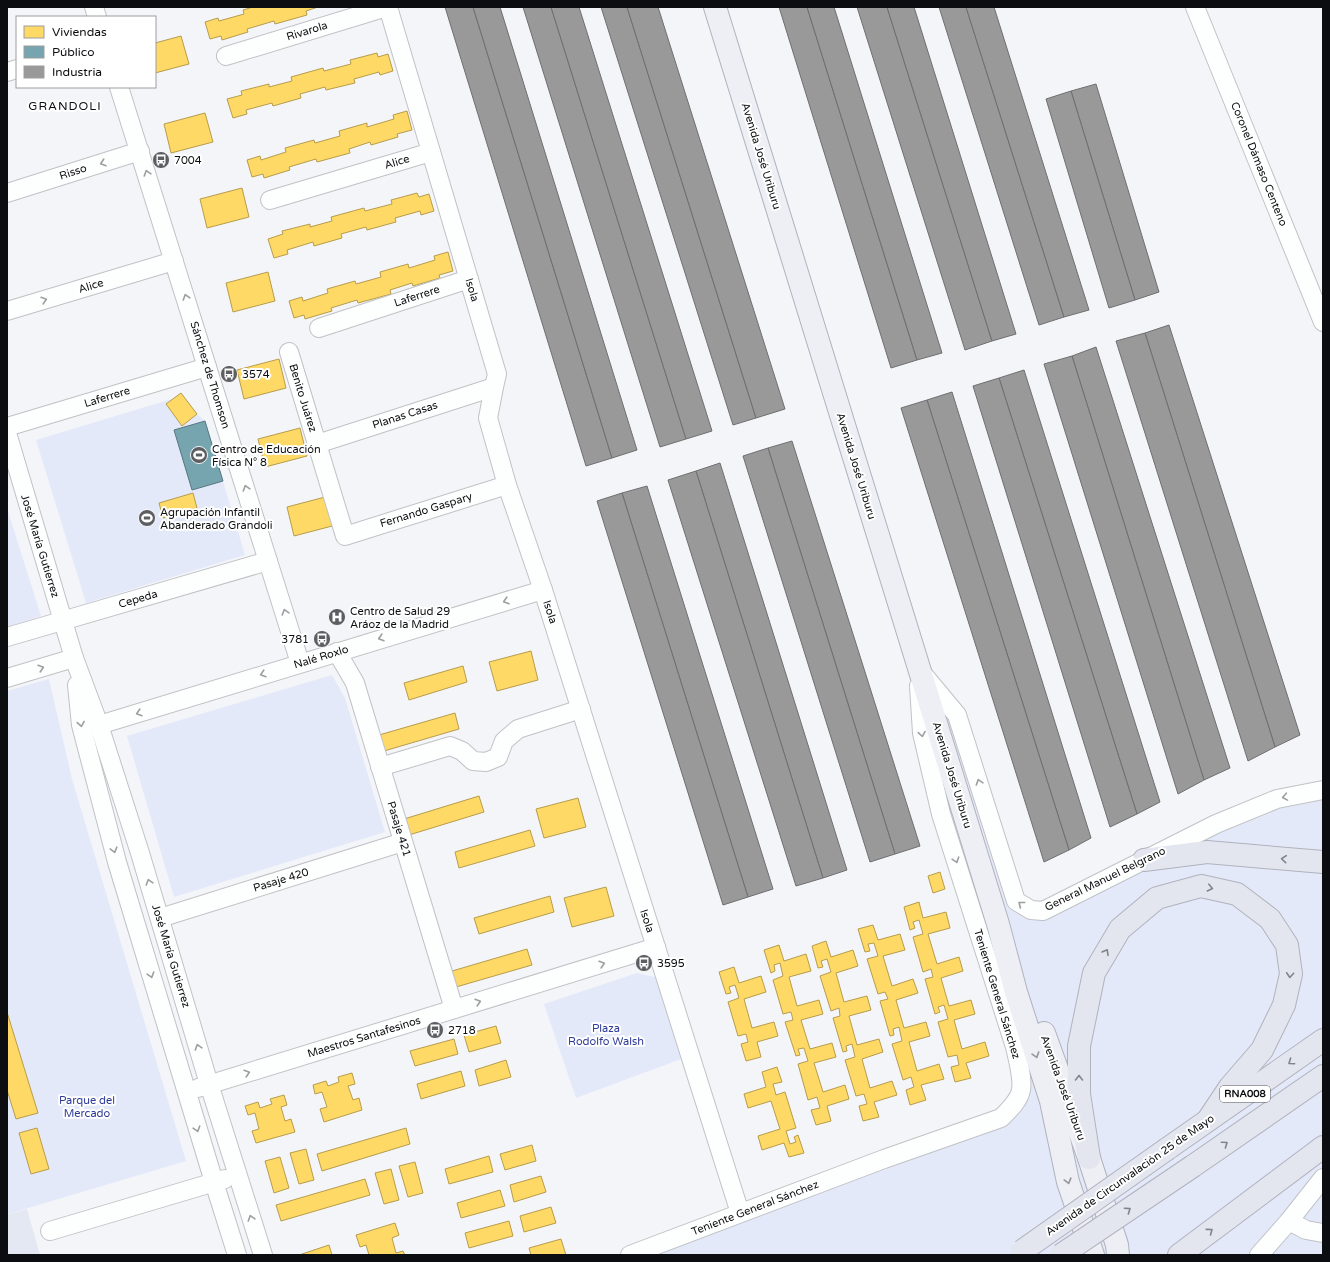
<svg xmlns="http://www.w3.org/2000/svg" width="1330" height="1262" font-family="'Varela Round',sans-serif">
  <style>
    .built { fill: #e4e8f2 }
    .green { fill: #e4e9fa }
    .homes { fill: #ffd966; stroke: #b69c4c }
    .public { fill: #76a5af; stroke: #56777f }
    .industry { fill: #999; stroke: #6f6f70 }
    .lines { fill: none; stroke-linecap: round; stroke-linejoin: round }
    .minor-casing { stroke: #c1c2c5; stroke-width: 20 }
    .major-casing { stroke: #b0b2bd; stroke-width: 24 }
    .highway-casing { stroke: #b0b2bd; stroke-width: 24 }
    .minor { stroke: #fdfefe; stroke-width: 18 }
    .major { stroke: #edeff5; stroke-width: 22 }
    .highway { stroke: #e3e6ee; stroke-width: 22 }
    .highway-bridge-casing { stroke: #b0b2bd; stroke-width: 24; stroke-linecap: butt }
    .highway-bridge { stroke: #e3e6ee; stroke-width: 22 }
    .oneway { stroke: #9d9e9f }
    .oneway2 { stroke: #82848a }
    .oneway3 { stroke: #939599 }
    .labels { text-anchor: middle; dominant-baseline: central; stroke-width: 4; stroke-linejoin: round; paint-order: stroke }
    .shield { fill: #fff; stroke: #555658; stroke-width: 1 }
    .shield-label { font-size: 10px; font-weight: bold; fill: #0c0d10 }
    .street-label { font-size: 11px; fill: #0c0d10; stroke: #fff }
    .poi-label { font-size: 11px; fill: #0c0d10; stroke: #fff; text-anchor: start }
    .park-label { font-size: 11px; fill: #2e3b97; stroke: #fff }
    .neighbourhood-label { font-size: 12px; letter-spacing: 1px; fill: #0c0d10; stroke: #fff }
  </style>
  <rect width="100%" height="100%" fill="#f4f5f9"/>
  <path class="built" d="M7,1209L9,1214L27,1209L40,1255H7Z"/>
  <g class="green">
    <path d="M181,393L197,414L205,421L245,555L86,603L36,440L175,398Z"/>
    <path d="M7,508L41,616L7,627Z"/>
    <path d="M918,667L957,715L1016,901L1031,910L1216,824L1323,790V1255H630L1000,1118L1021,1091L965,889Z"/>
    <path d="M332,675L345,698L385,832L174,897L127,736Z"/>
    <path d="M49,679L72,779L186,1161L8,1214L7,1209V691Z"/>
    <path d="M637,973L659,978L684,1058L576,1098L544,1004Z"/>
  </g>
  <g class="homes">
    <path d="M253,7H318L306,11L307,15L275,24L274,21L247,29L248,32L222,40L221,36L210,39L205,22L218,18L219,21L244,14L243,10Z"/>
    <path d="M181,36L189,64L155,73V43Z"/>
    <path d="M377,53L378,57L388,54L393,71L380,75L379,72L354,79L355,83L326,90L325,87L300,94L301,98L273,106L272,103L246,110L247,114L233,118L227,99L242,95L241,91L269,84V87L292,81L291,77L323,68L324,71L351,64L350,60Z"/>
    <path d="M407,111L412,130L397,134L398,137L371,145L370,142L349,149L350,153L317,162L316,159L289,167L290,170L264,178L263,174L252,177L247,160L260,156L261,160L286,152L285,148L314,140L315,143L340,136L339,131L367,123V127L394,119L393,115Z"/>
    <path d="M205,113L213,142L171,153L164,124Z"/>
    <path d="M242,188L249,217L207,228L200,199Z"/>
    <path d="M417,193L419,197L429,194L434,211L421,215L420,211L395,218L396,222L367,230L366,227L341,234L342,238L314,246L313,242L287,250L288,254L274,258L268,239L283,234L282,231L310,224V227L332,221L331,217L364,208L365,211L392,204L391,200Z"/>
    <path d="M448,252L453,271L439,275L440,278L413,286L412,283L390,290L391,294L358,303L357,300L331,308L332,311L305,319L304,315L294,318L289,301L302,297L303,301L328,293L327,289L355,281L356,284L381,277L380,272L408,264L409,268L435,260L434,256Z"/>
    <path d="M268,272L275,301L233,312L226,283Z"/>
    <path d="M279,359L286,388L244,399L237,370Z"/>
    <path d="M181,393L197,414L182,426L166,404Z"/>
    <path d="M300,428L307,456L265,467L258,439Z"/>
    <path d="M193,493L197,508L163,518L159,503Z"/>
    <path d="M329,496L336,525L294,536L287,507Z"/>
    <path d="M531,651L538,680L497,691L489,662Z"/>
    <path d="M463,666L467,682L409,700L404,683Z"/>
    <path d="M455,713L459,729L384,751L379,735Z"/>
    <path d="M479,796L484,812L409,835L404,819Z"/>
    <path d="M578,798L586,827L544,838L536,809Z"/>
    <path d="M530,830L535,846L459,868L455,852Z"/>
    <path d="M940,872L945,889L933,893L928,876Z"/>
    <path d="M606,887L614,916L572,927L564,898Z"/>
    <path d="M550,896L554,912L479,934L474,918Z"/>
    <path d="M919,902L923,918L946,912L950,928L928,934L937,964L959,957L963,971L941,978L949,1006L971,1000L975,1014L954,1020L962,1049L985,1042L989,1056L966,1063L971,1078L955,1082L951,1067L959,1065L957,1055L948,1057L938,1022L948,1019L944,1005L938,1007L940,1012L935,1014L925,979L933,977L931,969L923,972L913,937L923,934L919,920L913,922L915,928L910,930L904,907Z"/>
    <path d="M873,925L878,940L900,934L905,950L883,956L892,986L913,979L918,993L896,1000L904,1028L926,1022L930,1036L909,1042L917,1071L939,1064L944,1079L921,1085L926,1100L910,1105L906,1090L914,1087L911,1077L903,1080L892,1044L902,1041L899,1027L893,1029L894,1035L890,1036L880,1001L888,999L885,992L878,994L867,959L878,956L874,943L868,944L870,951L865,952L858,929Z"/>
    <path d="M826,941L831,957L853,950L858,966L836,973L844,1002L867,996L871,1010L849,1016L857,1045L879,1039L883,1052L862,1059L870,1088L892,1081L897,1095L874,1102L879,1117L863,1121L859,1106L867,1104L864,1094L856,1096L845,1060L855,1057L852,1044L846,1046L847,1051L843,1052L833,1018L840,1016L839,1008L831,1011L820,976L831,972L827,959L821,961L823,967L818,968L812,946Z"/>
    <path d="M779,945L784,961L806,954L811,971L789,977L797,1006L819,1000L823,1014L801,1020L810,1049L832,1043L836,1057L814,1063L823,1092L845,1085L849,1099L827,1106L831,1121L816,1125L811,1110L820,1108L817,1097L808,1100L798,1064L808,1061L804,1048L798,1049L800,1055L796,1056L785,1022L793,1020L791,1012L783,1014L773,980L783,976L780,963L774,965L775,971L771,973L764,950Z"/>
    <path d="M527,949L532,965L456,987L452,971Z"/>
    <path d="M734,967L739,983L761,976L766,992L744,999L752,1028L774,1022L778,1036L757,1042L761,1057L746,1061L741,1044L748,1042L746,1034L738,1036L728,1002L739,998L735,985L729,987L731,993L726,994L719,972Z"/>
    <path d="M7,1012L38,1113L16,1119L7,1090Z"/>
    <path d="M496,1026L501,1043L469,1052L464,1035Z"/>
    <path d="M454,1039L458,1054L415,1066L410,1051Z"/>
    <path d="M506,1060L511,1077L479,1086L475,1070Z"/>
    <path d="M777,1067L782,1082L773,1084L776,1095L785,1092L796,1128L786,1131L790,1144L796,1142L794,1137L798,1135L804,1153L789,1157L784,1143L762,1150L758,1136L780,1129L771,1101L748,1108L744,1094L766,1087L762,1072Z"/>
    <path d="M461,1071L465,1086L421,1099L417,1084Z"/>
    <path d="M352,1073L355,1084L348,1086L353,1100L359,1098L362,1110L324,1122L320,1109L327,1107L322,1092L315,1094L313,1085L326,1081L328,1086L339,1082L338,1077Z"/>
    <path d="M284,1095L287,1105L281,1107L285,1121L291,1119L295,1132L256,1143L252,1131L259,1129L255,1113L248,1115L245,1106L258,1102L260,1108L272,1104L270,1099Z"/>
    <path d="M37,1128L49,1169L31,1174L19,1133Z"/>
    <path d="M406,1128L410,1144L322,1171L317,1154Z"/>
    <path d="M532,1145L536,1161L505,1170L500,1154Z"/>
    <path d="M306,1149L314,1180L299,1184L290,1153Z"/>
    <path d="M489,1156L493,1172L449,1184L445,1169Z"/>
    <path d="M280,1157L289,1188L274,1193L265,1161Z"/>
    <path d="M415,1162L423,1193L408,1197L399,1166Z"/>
    <path d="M391,1169L399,1200L384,1204L375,1173Z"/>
    <path d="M541,1176L546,1192L514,1202L510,1185Z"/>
    <path d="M365,1179L370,1195L281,1221L276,1205Z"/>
    <path d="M500,1190L505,1206L461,1218L457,1203Z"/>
    <path d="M551,1207L556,1223L524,1232L520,1216Z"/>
    <path d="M509,1221L513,1236L469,1248L465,1233Z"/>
    <path d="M395,1223L399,1235L392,1238L396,1253L403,1251L405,1255H369L366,1245L360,1247L356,1235Z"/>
    <path d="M561,1239L566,1255H531L529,1248Z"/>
    <path d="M329,1245L332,1255H299Z"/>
  </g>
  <path class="public" d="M205,421L223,481L192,490L174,430Z"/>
  <g class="industry">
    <path d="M445,7H473L612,458L586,466Z"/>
    <path d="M473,7H500L637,450L612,458Z"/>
    <path d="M523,7H551L686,439L660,447Z"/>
    <path d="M551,7H579L712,431L686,439Z"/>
    <path d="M601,7H627L756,418L733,425Z"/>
    <path d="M627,7H658L785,409L756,418Z"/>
    <path d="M779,7H807L917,360L891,368Z"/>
    <path d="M807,7H834L942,353L917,360Z"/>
    <path d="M857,7H887L992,341L965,350Z"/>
    <path d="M887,7H914L1016,334L992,341Z"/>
    <path d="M939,7H966L1064,317L1039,325Z"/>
    <path d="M966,7H994L1089,310L1064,317Z"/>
    <path d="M1096,84L1159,292L1135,300L1071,91Z"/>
    <path d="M1071,91L1135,300L1109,308L1046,99Z"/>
    <path d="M1169,325L1300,735L1275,747L1145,333Z"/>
    <path d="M1145,333L1275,747L1248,761L1116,341Z"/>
    <path d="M1096,347L1230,768L1204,780L1072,356Z"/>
    <path d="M1072,356L1204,780L1178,794L1044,364Z"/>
    <path d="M1024,370L1160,802L1137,814L999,378Z"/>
    <path d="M999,378L1137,814L1110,827L973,386Z"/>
    <path d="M952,392L1091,838L1069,850L927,400Z"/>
    <path d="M927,400L1069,850L1044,862L901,408Z"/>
    <path d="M792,441L920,846L895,854L768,448Z"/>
    <path d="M768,448L895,854L870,862L743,456Z"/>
    <path d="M720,463L847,870L823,878L696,471Z"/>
    <path d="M696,471L823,878L796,886L668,480Z"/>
    <path d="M647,486L773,889L748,897L622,493Z"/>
    <path d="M622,493L748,897L723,905L597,501Z"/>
  </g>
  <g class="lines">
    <g class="minor-casing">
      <g id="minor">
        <path d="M94,7L97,17"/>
        <path d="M388,7L497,374L494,387L488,418L507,485L543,590L740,1213"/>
        <path d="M1195,7L1323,322"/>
        <path d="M226,56L387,7"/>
        <path d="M7,72L17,69"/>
        <path d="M119,87L300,663"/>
        <path d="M7,193L140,151"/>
        <path d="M270,200L431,152"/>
        <path d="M7,311L174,261"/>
        <path d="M319,328L469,279"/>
        <path d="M289,352L345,536L507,485"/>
        <path d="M7,427L207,367"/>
        <path d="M7,433L74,658L99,725L140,853L209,1084L263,1255"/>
        <path d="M317,444L494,387"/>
        <path d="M7,637L268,561"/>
        <path d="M337,652L355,683L454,1009"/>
        <path d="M922,673L957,715L1016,901L1031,910L1043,911L1216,824L1277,799L1323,790"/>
        <path d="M7,678L74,658"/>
        <path d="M77,685L81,725L117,862L214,1182L237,1255"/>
        <path d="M99,725L543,590"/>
        <path d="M380,767L450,746L462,751L473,761L486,762L498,757L504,741L518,729L581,709"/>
        <path d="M160,918L403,842"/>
        <path d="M198,1088L656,947"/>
        <path d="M1289,1221L1306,1230L1323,1233"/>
        <path d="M50,1231L225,1179"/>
        <path d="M630,1255L884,1159L1001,1118C1008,1111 1019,1101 1021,1090C1023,1078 1018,1060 1015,1047L941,814L922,733L919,686"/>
        <path d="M1259,1255L1289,1221L1323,1178"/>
      </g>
    </g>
    <g class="major-casing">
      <g id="major">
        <path d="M715,7L998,924L1016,992L1051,1101L1068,1182L1093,1255"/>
        <path d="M1044,1033L1089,1158L1117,1245L1118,1255"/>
      </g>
    </g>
    <g class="highway-casing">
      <g id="highway">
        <path d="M1144,860L1207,852L1323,862"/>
        <path d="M1167,1149L1323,1040"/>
        <path d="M1089,1158L1079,1094V1046L1094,973L1120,929L1157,898L1201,886L1237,894L1270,919L1287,945L1291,974L1284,1005L1262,1050L1230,1087L1208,1120"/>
        <path d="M1193,1166L1323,1076"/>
        <path d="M1179,1255L1323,1147"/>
      </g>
    </g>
    <use href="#minor" class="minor"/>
    <use href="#major" class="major"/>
    <use href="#highway" class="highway"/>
    <g class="highway-bridge-casing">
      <g id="highway-bridge">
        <path d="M1022,1251L1167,1149"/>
        <path d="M1061,1255L1193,1166"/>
      </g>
    </g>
    <use href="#highway-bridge" class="highway-bridge"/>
  </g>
  <defs><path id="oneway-chevron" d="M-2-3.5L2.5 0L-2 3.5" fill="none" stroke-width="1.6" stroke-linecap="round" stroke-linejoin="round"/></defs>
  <g class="oneway">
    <use href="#oneway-chevron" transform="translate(103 163) rotate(162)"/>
    <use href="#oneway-chevron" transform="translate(147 173) rotate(-107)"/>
    <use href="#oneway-chevron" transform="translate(186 297) rotate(-107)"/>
    <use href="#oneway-chevron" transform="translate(44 300) rotate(-17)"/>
    <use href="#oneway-chevron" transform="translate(246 488) rotate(-107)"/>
    <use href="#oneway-chevron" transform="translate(506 601) rotate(163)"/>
    <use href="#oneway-chevron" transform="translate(285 612) rotate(-107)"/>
    <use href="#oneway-chevron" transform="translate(381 638) rotate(163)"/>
    <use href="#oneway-chevron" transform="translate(41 668) rotate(-17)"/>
    <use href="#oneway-chevron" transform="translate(263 674) rotate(163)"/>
    <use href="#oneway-chevron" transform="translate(139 713) rotate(163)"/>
    <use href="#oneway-chevron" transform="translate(81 724) rotate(80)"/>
    <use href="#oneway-chevron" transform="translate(922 734) rotate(81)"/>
    <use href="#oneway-chevron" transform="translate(979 782) rotate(-108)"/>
    <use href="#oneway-chevron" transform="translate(1285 797) rotate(170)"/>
    <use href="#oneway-chevron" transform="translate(114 850) rotate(75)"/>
    <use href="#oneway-chevron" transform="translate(956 860) rotate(72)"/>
    <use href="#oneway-chevron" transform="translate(149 882) rotate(-107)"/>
    <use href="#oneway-chevron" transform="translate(1021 904) rotate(-142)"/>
    <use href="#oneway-chevron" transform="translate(602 964) rotate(-17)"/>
    <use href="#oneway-chevron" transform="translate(151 975) rotate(73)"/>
    <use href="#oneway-chevron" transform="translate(478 1002) rotate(-17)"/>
    <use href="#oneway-chevron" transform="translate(198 1047) rotate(-107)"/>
    <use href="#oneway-chevron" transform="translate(247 1073) rotate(-17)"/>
    <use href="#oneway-chevron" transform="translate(197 1129) rotate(73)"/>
    <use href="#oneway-chevron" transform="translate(251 1218) rotate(-107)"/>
  </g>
  <g class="oneway2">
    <use href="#oneway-chevron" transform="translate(1284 859) rotate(-175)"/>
    <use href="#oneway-chevron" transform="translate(1210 888) rotate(13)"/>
    <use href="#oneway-chevron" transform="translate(1106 952) rotate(-60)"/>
    <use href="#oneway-chevron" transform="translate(1290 975) rotate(94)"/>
    <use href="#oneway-chevron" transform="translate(1291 1062) rotate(145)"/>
    <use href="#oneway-chevron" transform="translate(1079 1078) rotate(-90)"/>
    <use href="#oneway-chevron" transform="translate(1225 1144) rotate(-35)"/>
    <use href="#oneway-chevron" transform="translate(1128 1210) rotate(-34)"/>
    <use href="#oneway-chevron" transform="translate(1210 1231) rotate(-37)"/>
  </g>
  <g class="oneway3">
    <use href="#oneway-chevron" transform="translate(1036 1055) rotate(72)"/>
    <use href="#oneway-chevron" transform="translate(1068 1181) rotate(75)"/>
  </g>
  <defs>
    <g id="bus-disc" transform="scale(0.9)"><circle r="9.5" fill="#5d5e62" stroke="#fff"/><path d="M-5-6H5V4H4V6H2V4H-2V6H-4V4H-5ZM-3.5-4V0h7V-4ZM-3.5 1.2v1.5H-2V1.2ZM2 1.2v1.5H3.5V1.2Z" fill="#fff"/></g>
    <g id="stadium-disc" transform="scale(0.9)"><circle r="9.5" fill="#5d5e62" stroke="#fff"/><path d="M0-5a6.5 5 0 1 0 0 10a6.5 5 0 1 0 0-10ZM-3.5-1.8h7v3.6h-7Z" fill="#fff"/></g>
    <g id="hospital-disc" transform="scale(0.9)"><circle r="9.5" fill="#5d5e62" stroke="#fff"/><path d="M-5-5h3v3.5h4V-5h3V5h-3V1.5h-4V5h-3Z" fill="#fff"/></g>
  </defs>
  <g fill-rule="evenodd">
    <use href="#bus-disc" x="161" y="160"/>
    <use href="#bus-disc" x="229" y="374"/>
    <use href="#stadium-disc" x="199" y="455"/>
    <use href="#stadium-disc" x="147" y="518"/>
    <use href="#hospital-disc" x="337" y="617"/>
    <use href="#bus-disc" x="322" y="639"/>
    <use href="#bus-disc" x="644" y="963"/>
    <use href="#bus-disc" x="435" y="1030"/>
  </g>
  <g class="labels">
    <rect class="shield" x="1220" y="1086" width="50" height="16" rx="3"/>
    <g class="shield-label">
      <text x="1245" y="1094">RNA008</text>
    </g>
    <g class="street-label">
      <text transform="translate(307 31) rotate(-17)">Rivarola</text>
      <text transform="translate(761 156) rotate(73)">Avenida José Uriburu</text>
      <text transform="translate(397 162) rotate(-17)">Alice</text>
      <text transform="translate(1259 164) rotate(68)">Coronel Dámaso Centeno</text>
      <text transform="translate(73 172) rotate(-18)">Risso</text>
      <text transform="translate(91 286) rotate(-17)">Alice</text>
      <text transform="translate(472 290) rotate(73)">Isola</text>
      <text transform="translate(417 296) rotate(-18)">Laferrere</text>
      <text transform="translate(210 375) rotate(73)">Sánchez de Thomson</text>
      <text transform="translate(107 397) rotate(-17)">Laferrere</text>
      <text transform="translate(303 398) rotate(73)">Benito Juárez</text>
      <text transform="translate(405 415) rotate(-18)">Planas Casas</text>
      <text transform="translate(856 466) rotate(73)">Avenida José Uriburu</text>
      <text transform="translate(426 510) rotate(-17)">Fernando Gaspary</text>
      <text transform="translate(40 546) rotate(73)">José María Gutierrez</text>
      <text transform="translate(138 599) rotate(-16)">Cepeda</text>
      <text transform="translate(550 612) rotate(72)">Isola</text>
      <text transform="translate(321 657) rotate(-17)">Nalé Roxlo</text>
      <text transform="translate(952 775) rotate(73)">Avenida José Uriburu</text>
      <text transform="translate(399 829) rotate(73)">Pasaje 421</text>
      <text transform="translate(1105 879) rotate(-26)">General Manuel Belgrano</text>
      <text transform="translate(281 880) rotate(-17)">Pasaje 420</text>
      <text transform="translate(647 921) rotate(72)">Isola</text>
      <text transform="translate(171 956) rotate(73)">José María Gutierrez</text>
      <text transform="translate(997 994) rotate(73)">Teniente General Sánchez</text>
      <text transform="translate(364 1037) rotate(-17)">Maestros Santafesinos</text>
      <text transform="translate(1063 1088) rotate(70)">Avenida José Uriburu</text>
      <text transform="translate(1130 1175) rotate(-35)">Avenida de Circunvalación 25 de Mayo</text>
      <text transform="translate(755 1208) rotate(-21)">Teniente General Sánchez</text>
    </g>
    <g class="poi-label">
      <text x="174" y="160">7004</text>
      <text x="242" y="374">3574</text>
      <text x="212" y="449">Centro de Educación<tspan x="212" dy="13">Física N° 8</tspan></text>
      <text x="160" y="512">Agrupación Infantil<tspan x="160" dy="13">Abanderado Grandoli</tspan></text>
      <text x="350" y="611">Centro de Salud 29<tspan x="350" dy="13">Aráoz de la Madrid</tspan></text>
      <text x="309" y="639" text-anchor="end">3781</text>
      <text x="657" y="963">3595</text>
      <text x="448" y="1030">2718</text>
    </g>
    <g class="park-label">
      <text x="606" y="1028">Plaza<tspan x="606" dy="13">Rodolfo Walsh</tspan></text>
      <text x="87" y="1100">Parque del<tspan x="87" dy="13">Mercado</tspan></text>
    </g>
    <g class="neighbourhood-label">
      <text x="65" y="106">GRANDOLI</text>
    </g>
  </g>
  <rect width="1330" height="1262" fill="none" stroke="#0c0d10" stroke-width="16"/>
  <rect x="16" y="16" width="140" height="72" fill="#ffffff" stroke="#9e9e9f"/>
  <rect x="24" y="26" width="20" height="12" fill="#ffd966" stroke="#9e9e9f"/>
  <text x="52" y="36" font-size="12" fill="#0c0d10">Viviendas</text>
  <rect x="24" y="46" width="20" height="12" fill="#76a5af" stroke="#9e9e9f"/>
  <text x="52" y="56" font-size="12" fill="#0c0d10">Público</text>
  <rect x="24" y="66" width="20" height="12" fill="#999999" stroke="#9e9e9f"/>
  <text x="52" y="76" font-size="12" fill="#0c0d10">Industria</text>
</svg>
